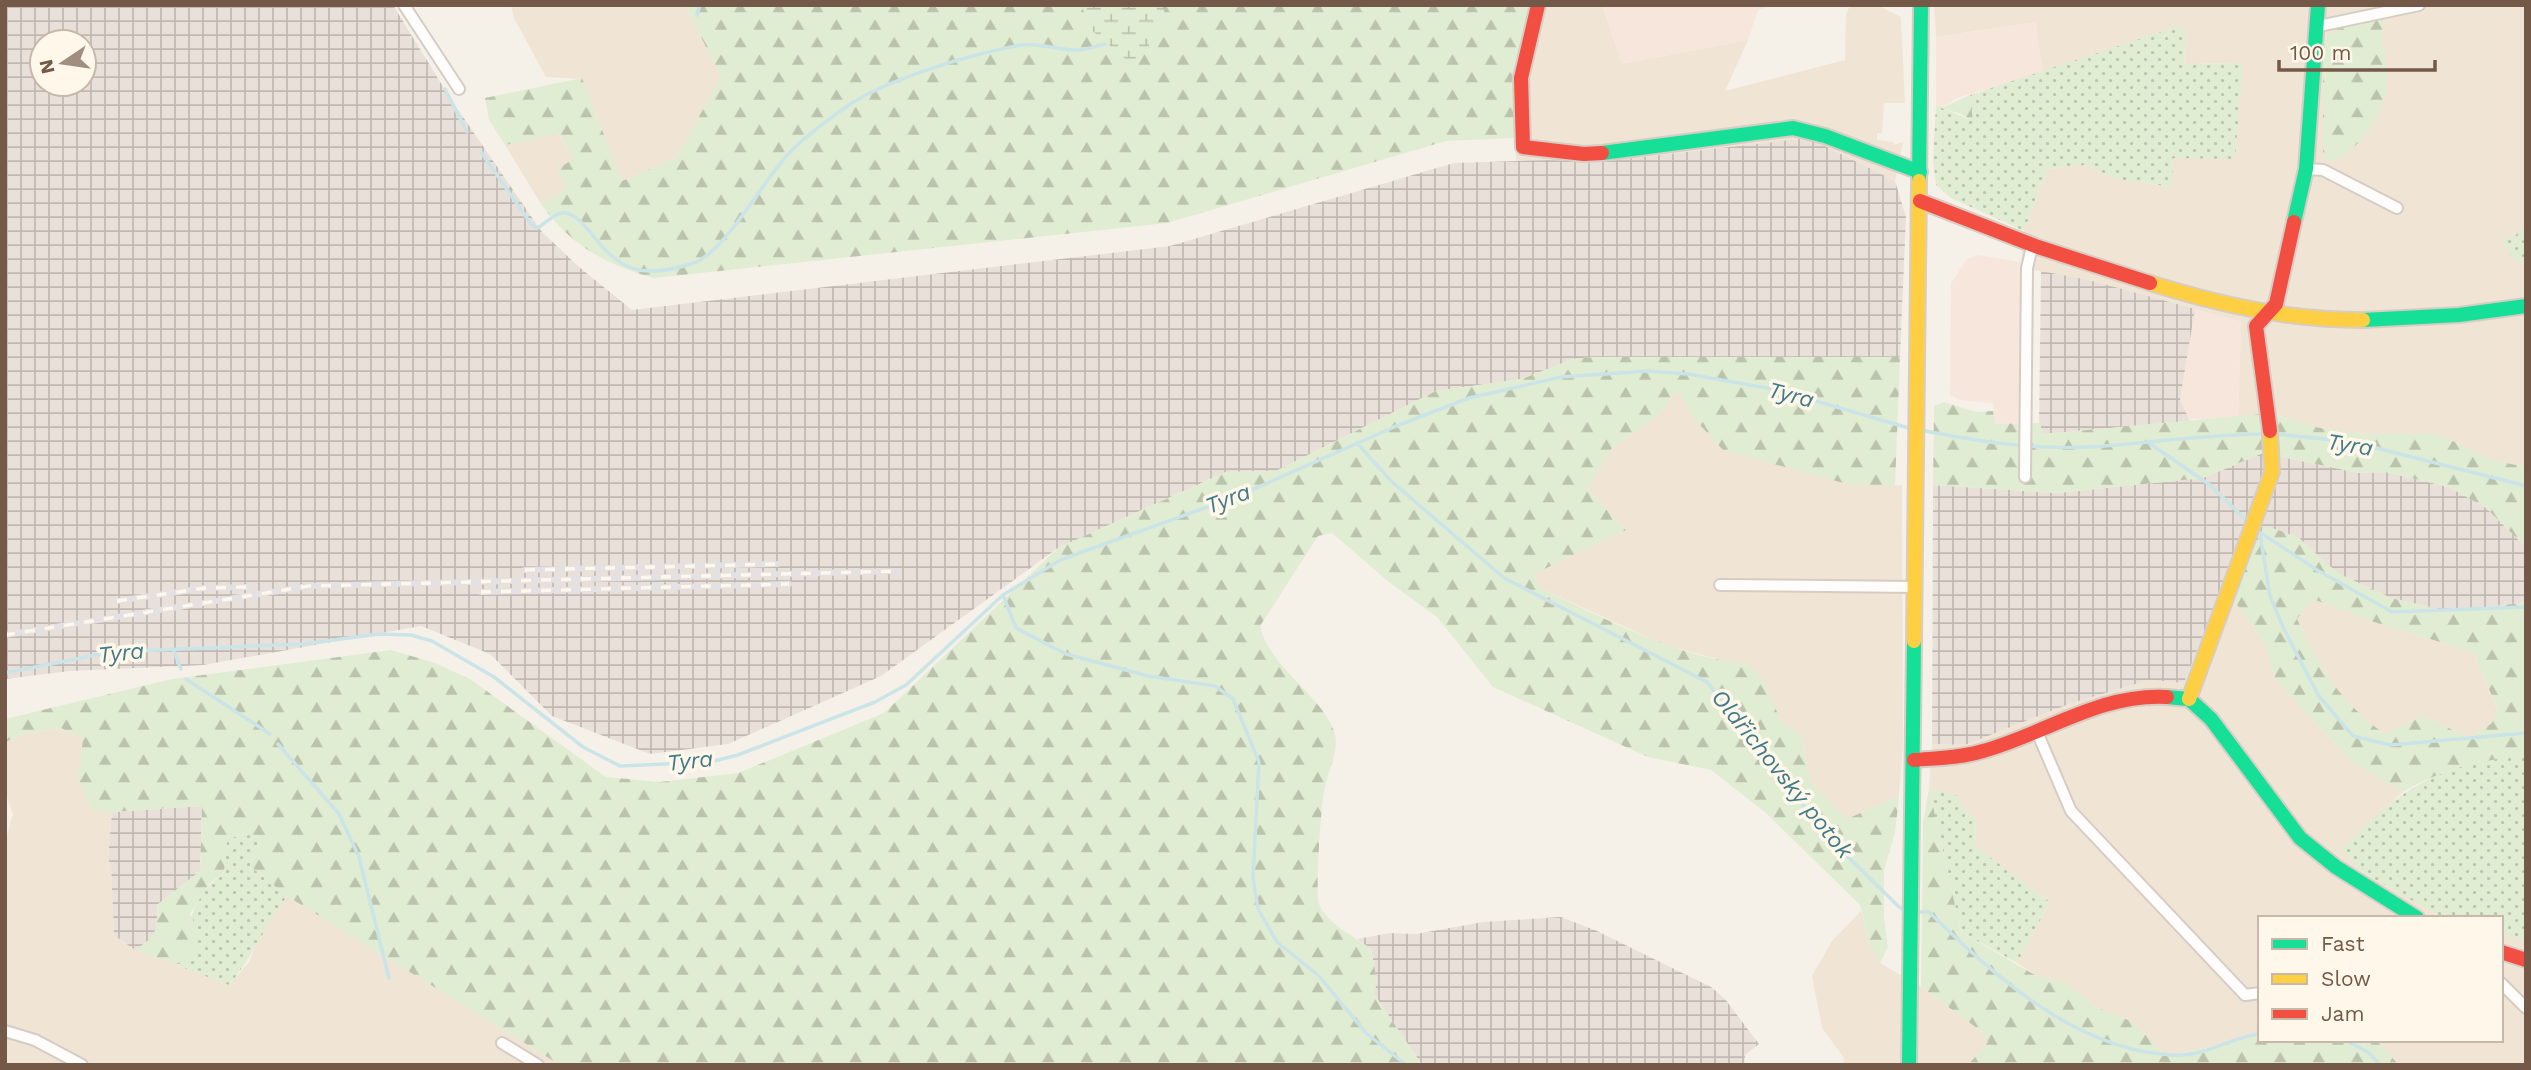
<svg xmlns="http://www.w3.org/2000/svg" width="2531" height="1070" font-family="'Work Sans',sans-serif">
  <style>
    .residential { fill: #f0e4d5 }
    .commercial { fill: #f7e6db }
    .industrial { fill: url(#industrial-grid); fill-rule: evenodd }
    .grass { fill: url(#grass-dots) }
    .forest { fill: url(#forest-firs); fill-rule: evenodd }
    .wetland { fill: url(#wetland-marsh) }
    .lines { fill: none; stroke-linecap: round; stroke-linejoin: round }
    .stream { stroke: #cae4e7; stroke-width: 3.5 }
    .street-casing { stroke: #d6ccc3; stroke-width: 14 }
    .fast-casing { stroke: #d7cdc5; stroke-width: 18 }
    .slow-casing { stroke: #d7cdc5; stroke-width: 18 }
    .jam-casing { stroke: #d7cdc5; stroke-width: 18 }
    .street { stroke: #fefdfc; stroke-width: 10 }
    .fast { stroke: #16e098; stroke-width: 14 }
    .slow { stroke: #ffcf43; stroke-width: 14 }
    .jam { stroke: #f24e42; stroke-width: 14 }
    .rail-casing { stroke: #e4e1e4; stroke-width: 6 }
    .rail { stroke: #fff7e9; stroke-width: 3.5; stroke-dasharray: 10; stroke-linecap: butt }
    .labels { text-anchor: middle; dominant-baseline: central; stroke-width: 7; stroke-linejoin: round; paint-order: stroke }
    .water-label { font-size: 23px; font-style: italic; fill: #417a88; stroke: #fff7e9 }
  </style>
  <defs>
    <pattern id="industrial-grid" width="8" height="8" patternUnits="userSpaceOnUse" patternTransform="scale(1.75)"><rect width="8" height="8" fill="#e9e1d9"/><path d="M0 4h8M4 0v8" fill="none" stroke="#c1b9b2"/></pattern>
    <pattern id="grass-dots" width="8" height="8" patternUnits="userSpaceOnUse" patternTransform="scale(1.75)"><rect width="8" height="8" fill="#e1edd3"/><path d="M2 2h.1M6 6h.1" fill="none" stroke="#bbc3ad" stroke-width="1.8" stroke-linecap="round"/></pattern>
    <pattern id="forest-firs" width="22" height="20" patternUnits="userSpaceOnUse" patternTransform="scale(1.75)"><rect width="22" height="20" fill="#e1edd3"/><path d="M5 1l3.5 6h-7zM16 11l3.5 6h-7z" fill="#bbc3ad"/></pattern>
    <pattern id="wetland-marsh" width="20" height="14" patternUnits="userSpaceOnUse" patternTransform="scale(1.75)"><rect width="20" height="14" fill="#e1edd3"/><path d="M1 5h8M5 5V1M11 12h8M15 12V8" fill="none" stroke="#bbc3ad"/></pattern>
  </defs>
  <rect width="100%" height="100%" fill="#f6f1e8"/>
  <g class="residential">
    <path d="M511,5H685L721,77L676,158L622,181L582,79L546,77L514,18Z"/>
    <path d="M1534,5H1602L1622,64L1748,40L1725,91L1845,60L1846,13L1851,5H1877L1901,17L1905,103H1884L1882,133H1877V140L1893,142V145L1903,142L1895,181L1819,143L1799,139L1599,162L1516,161L1519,67Z"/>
    <path d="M1934,5H2526V467L2496,461L2437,434H2363L2320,428L2271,413L2238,418L2241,322L2089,280L2033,270L2021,262L2024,231L2047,169L2085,165L2118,179L2171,187L2173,158L2243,63L2184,64L2186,31L2179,26L2043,72L2035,22L1936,37Z"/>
    <path d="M558,133L573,159L566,189L541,204L505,145Z"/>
    <path d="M1679,391L1691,415L1895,486L1902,485L1903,745L1899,796L1847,819L1810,781L1801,735L1781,721L1748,664L1729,662L1664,645L1540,588L1534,574L1626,530L1587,489L1611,449L1663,411L1673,394Z"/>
    <path d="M2220,591L2233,599L2264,643L2275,679L2352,762L2403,792L2341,849L2362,872L2446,918H2260V1036L2166,1056L2133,1022L2096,1007L2066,983L2035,975L2017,963L2050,902L1975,846L1976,820L1958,803L1957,796L1929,788L1932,744L1965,745L2069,704L2149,680L2184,683Z"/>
    <path d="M2313,598L2374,622L2473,652L2498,711L2492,723L2470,738L2423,716L2384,734L2350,708L2319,666L2297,619Z"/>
    <path d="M61,728L84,739L78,778L91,809L112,812L108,859L111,865L114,934L124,943L229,985L249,962L262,930L287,896L560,1065H5V842L13,814L5,792V742L25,734Z"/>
    <path d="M1861,911L1869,942L1880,963L1921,987L1981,1031L1988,1042L1968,1065H1843L1844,1058L1822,1028L1812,976L1832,941Z"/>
    <path d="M2501,934L2526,940V1065H2399L2376,1040H2501Z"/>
  </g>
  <g class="commercial">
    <path d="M1602,5H1774L1758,10L1748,40L1622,64Z"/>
    <path d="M2035,22L2043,72L1957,98L1941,108L1936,105V37Z"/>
    <path d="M1978,255L2021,262L2033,270L2030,423L1994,424L1993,403L1960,400L1950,395L1951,283L1967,259Z"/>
    <path d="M2195,309L2241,322L2238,418L2190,419L2180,401Z"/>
  </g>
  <g class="industrial">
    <path d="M5,5H393L450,98L542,232L579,267L632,310L1170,246L1454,163L1550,160L1599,162L1799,139L1819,143L1895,181L1906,217L1900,357H1592L1573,359L1522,379L1436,391L1276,471L1226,472L1058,548L881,676L728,744L650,754L552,716L490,654L421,626L203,665L70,671L5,679ZM42,42H84V84H42Z"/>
    <path d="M2041,271L2089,280L2195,309L2180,400L2190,421L2044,434L2039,423Z"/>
    <path d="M2263,453L2359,473L2386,472L2449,487L2486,508L2526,547V602L2452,612L2391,598L2339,574L2251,549L2244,578L2233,599L2220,592L2184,683L2149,680L2069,704L1965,745L1932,744L1933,485L2057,493L2203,478Z"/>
    <path d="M202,806L200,871L157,905L158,929L153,938L135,950L114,935L111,865L108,859L112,812Z"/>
    <path d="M1561,917L1597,931L1711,987L1725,999L1759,1044L1745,1055L1744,1065H1422L1374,994L1377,981L1371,949L1357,939L1390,933L1416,934L1483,922Z"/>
  </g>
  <g class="grass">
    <path d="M2179,26L2186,31L2184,64L2243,63L2235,159L2173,158L2172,187L2117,179L2085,165L2047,169L2024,231L1951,198L1936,185L1933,160L1936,105L1972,121L1970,95Z"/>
    <path d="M2522,228L2526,232V265L2513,259L2502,239L2516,235Z"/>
    <path d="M2526,755V940L2501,934V918H2446L2436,914L2362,872L2341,849C2403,787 2436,764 2526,755Z"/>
    <path d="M1929,788L1958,796V803L1976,820L1975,846L2050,902L2017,963L1961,932Z"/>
    <path d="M246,834L261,839L250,866L287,896C266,925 252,957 229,985L171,963L184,962C188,924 190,898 224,873L227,839Z"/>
  </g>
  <g class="forest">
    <path d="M685,5H1534L1519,67L1515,138L1446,141L1167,223L654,278C606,265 571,246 541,204L566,189L558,169L573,159L559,134L505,145L489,120L485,98L582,78L622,181L676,158L721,77Z"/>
    <path d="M2383,18C2383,27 2381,37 2383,46C2384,53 2387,60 2387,68C2389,109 2367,145 2331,162L2323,156V42C2334,23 2363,23 2383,18Z"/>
    <path d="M1970,95L1973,122L1961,114L1941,108Z"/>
    <path d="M1592,357H1900L1895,486L1847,484L1723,450L1691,415L1679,391L1673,394L1663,411L1611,449L1587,489L1626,530L1534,574L1540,588C1607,619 1674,657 1748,664L1763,680L1781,721L1801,735L1810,781L1847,819L1899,796L1895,833L1884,870V918L1888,947L1880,963L1869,942L1860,905L1766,813L1711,770L1648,757L1493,687L1437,617L1390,583L1332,533L1318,536L1260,626C1269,668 1327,699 1335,735C1339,750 1328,772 1325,787C1321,801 1315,894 1319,904C1328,925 1354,936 1371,949L1377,981L1374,994L1422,1065H560L287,896L250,866L261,839L246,834L227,839L224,873L210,883L190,914L196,926L194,953L184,962L171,963L135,950C156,937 158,930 157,905L200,871L202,806L112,812L91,809L78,778L83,739L61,728L25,734L5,742V719L172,679L391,650L435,663L470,679L606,777L660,782L738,773L884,713L1058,548L1226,472L1276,471L1436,391L1522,379L1573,359Z"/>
    <path d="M1944,402L1976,412L1993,411L1995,424L2039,423L2044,434L2271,413L2320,428L2363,434H2437L2496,461L2526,467V547L2486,508L2449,487L2386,472L2359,473L2263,453L2203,478L2057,493L1933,485L1934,406Z"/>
    <path d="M2266,526L2298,537L2339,574L2391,598L2452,612L2526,602V755C2482,760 2441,769 2403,792L2352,762L2275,679L2264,643L2233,599C2247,572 2249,552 2266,526ZM2313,599L2374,622L2473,652L2498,710L2492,723L2470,738L2423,716L2384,734C2338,698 2322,672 2297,619Z"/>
    <path d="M1929,788L1961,932L2035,975L2066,983L2096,1007L2133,1022L2166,1056L2260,1036V1040H2376L2399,1065H1968L1988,1042L1981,1031L1921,987L1923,823Z"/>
  </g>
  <path class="wetland" d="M1082,5H1163L1165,15L1145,53L1129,62L1088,27Z"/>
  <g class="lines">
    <g class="stream">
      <path d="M697,15L700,5"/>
      <path d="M445,89L467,132"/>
      <path d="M481,152L531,224L538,228C545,223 557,211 566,213C576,215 584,225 590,232C621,272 641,279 691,264C726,254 763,178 792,150C807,135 828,120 846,107C886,79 972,54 1021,45C1039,42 1060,51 1079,50C1087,49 1097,46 1105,44"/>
      <path d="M1920,430C1976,441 2032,450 2090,447C2149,443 2208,434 2267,434"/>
      <path d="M2275,434L2353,442L2526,486"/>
      <path d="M1357,443L1391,481L1504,578L1707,682L1831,840L1899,907L1908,912"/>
      <path d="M2149,443L2210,485L2249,523"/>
      <path d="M2255,529L2317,570L2392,612L2526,607"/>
      <path d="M2260,534L2270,596L2284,629L2318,695L2353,736L2391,745L2526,733"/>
      <path d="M1003,595L1016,628L1066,654L1148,676L1215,686L1233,699L1259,762L1253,877L1258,909L1277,942L1319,976L1366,1033L1406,1065"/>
      <path d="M173,649L181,669"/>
      <path d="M5,673L111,652L303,644L379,634L411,635L432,641L494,677L583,747L620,766L710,762L738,755L875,702L906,685L1003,595L1060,560L1238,496L1394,427L1469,398L1561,377L1648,371L1688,374L1778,390L1912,429"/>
      <path d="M186,679L270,734"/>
      <path d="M278,744L339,814L359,857L389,978"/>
      <path d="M1915,912H1929C1995,976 2075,1050 2172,1055C2208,1057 2229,1037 2260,1034"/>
      <path d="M2345,1040L2368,1052L2380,1065"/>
    </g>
    <g class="street-casing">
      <g id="street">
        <path d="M404,5L459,89"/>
        <path d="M2319,26L2419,5"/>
        <path d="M2306,169L2323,170L2397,208"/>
        <path d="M2025,477L2027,268L2032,247"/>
        <path d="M1720,585L1916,587"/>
        <path d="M2037,732L2071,811L2245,995L2260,993"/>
        <path d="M2501,983L2526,1008"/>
        <path d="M5,1031L35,1040L82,1065"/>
        <path d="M502,1043L538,1065"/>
      </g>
    </g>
    <g class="fast-casing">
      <g id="fast">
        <path d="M1602,153L1793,128L1825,136L1920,172"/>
        <path d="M1919,181L1921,5"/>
        <path d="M2294,222L2306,169L2318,5"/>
        <path d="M2363,320L2459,315L2526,306"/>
        <path d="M2167,697L2189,699L2211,719L2300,838L2336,867L2417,918"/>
        <path d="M1909,1065L1914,641"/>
      </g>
    </g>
    <g class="slow-casing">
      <g id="slow">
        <path d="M2150,283C2221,305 2288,320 2363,320"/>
        <path d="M1914,641L1919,181"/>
        <path d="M2189,699L2272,472L2270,431"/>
      </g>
    </g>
    <g class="jam-casing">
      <g id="jam">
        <path d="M1538,5L1521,78L1523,147L1584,154L1602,153"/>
        <path d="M1920,201L2038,247L2150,283"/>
        <path d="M2270,431L2256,326L2276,304L2294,222"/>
        <path d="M1914,760C1937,758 1960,758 1983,751C2045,734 2100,693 2167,697"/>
        <path d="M2501,952L2526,960"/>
      </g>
    </g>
    <use href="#street" class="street"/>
    <use href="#fast" class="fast"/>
    <use href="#slow" class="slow"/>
    <use href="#jam" class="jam"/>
    <g class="rail-casing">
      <g id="rail">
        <path d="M525,570L777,564"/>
        <path d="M481,592L789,584"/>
        <path d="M117,601L205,588L249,587"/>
        <path d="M5,635L309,586L899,571"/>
      </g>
    </g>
    <use href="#rail" class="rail"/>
  </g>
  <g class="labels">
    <g class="water-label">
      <text transform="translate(1791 395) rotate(14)">Tyra</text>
      <text transform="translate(2350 445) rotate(9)">Tyra</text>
      <text transform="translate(1228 499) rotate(-21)">Tyra</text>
      <text transform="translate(121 653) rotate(-6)">Tyra</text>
      <text transform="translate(690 761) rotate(-6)">Tyra</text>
      <text transform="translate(1782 774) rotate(51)">Oldřichovský potok</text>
    </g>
  </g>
  <rect width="2531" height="1070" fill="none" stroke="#745948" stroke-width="14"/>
  <rect x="2258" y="916" width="245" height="126" fill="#fff7e9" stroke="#c7b8a9" stroke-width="2"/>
  <rect x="2272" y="939" width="35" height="10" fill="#16e098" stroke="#c7b8a9" stroke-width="2"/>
  <text x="2321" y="951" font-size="21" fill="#745948">Fast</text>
  <rect x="2272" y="974" width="35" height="10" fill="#ffcf43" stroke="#c7b8a9" stroke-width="2"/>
  <text x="2321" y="986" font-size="21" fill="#745948">Slow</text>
  <rect x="2272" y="1009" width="35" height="10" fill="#f24e42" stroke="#c7b8a9" stroke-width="2"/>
  <text x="2321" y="1021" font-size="21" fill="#745948">Jam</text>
  <g transform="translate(63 63) rotate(257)"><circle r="33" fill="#fff7e9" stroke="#c7b8a9" stroke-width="2"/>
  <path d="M0-5L12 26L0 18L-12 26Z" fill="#a28e80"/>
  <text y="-10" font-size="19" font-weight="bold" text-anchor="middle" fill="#745948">N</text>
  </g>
  <path d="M2279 60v10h156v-10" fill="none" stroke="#745948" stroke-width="3.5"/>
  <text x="2290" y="60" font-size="21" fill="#745948" stroke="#fff7e9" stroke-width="5" paint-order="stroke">100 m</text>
</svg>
